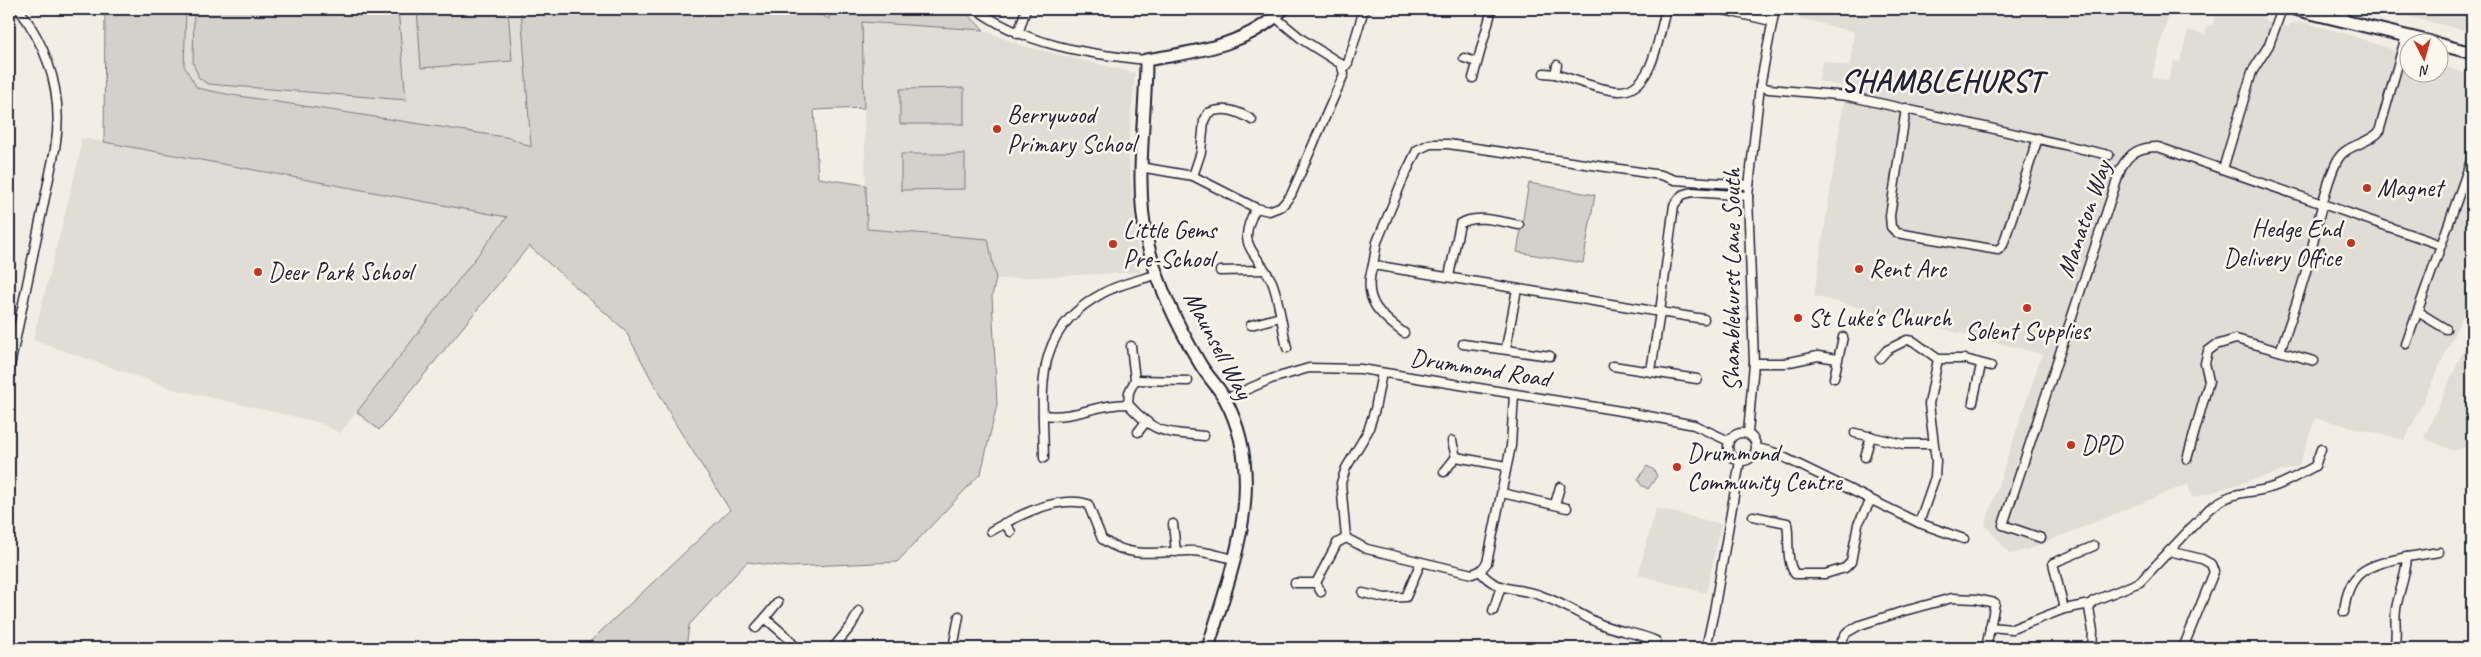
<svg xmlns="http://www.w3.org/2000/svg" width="2481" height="657" font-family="Caveat,sans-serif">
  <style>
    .built { fill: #e0dcd6 }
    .green { fill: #d4d1cc; stroke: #7b7a84 }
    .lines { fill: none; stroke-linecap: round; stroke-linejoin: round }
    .street-casing { stroke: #22223b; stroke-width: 11 }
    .secondary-casing { stroke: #22223b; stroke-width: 15 }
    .street { stroke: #fbf7ec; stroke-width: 8 }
    .secondary { stroke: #fbf7ec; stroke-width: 11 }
    .poi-dot { fill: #c8321e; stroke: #fbf7ec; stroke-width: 2 }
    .labels { text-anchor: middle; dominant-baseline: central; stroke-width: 5; stroke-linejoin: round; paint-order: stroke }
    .poi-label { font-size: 25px; fill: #22223b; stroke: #fbf7ec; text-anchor: start }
    .street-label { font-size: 25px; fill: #22223b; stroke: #fbf7ec }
    .district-label { font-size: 30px; font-weight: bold; letter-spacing: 1px; fill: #22223b; stroke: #fbf7ec }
  </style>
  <rect width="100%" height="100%" fill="#f2eee5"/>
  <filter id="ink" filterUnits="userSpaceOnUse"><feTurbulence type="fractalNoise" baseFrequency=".02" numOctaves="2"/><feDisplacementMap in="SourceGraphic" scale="10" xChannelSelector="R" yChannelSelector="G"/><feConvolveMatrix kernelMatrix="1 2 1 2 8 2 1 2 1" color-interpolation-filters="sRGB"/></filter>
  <g filter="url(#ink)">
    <g class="built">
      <path d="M186,9H521L531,147L507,217L340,433L318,422L173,389L33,340L80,154L81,138L441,204L475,133L225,94L197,88L184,66Z"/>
      <path d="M1786,9H2170L2152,77L2168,81L2174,61L2180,62L2188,30L2205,35L2207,25L2212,26L2217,9H2232L2262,16L2266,22L2288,27L2292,23L2303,22L2350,35L2408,55V72H2438L2439,64L2472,76V296L2405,440L2315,418L2299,466L2192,498L2188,484L2029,549L2010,554L1985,525L2042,354L1814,296L1846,87L1818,81L1823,61L1850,67L1854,32L1784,14Z"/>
      <path d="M2377,9H2472V32Z"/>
      <path d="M862,21L984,30L1019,45L1135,73L1128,151L1140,272L996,279L868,280Z"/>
      <path d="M2472,331V445L2454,451L2424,438Z"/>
      <path d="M1656,508L1721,524L1706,593L1638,575Z"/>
    </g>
    <g class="green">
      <path d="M105,9H186L184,66L197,88L226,94L511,138L531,147L521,9H810L829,19L830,9H962L984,30L862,22L864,108L814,110L818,178L866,185L867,229L988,239L996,279L992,296L997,405L981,473L897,562L789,567L747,562L689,625L686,648H583L730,510L675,423L625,330L529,246L379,430L357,412L507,217L104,142Z"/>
      <path d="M194,9H398L406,100L208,84L199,78L193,63Z"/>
      <path d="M417,9H508L512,61L421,68Z"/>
      <path d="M964,88V124H900V89Z"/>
      <path d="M901,154H965V189L901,190Z"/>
      <path d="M1529,183L1595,195L1583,263L1517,252Z"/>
      <path d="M1647,466L1654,470L1657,476L1648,489L1641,485L1638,479Z"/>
    </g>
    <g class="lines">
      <g class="street-casing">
        <g id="street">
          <path d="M976,9C1025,45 1087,54 1146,60"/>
          <path d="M1719,9L1771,21"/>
          <path d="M2343,20L2345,9"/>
          <path d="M1018,34L1026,9"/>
          <path d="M1464,58L1476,62"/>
          <path d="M1557,65L1555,74C1573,79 1599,90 1618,91C1653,93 1659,34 1666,9"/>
          <path d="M1344,68L1348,63L1364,9"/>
          <path d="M1544,73L1555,74"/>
          <path d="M1473,78L1492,9"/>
          <path d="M1760,86L1769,89L1848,96L2109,155"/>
          <path d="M1906,108L1890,216L1891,227L1897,233L1998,250L2003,245L2038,138"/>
          <path d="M1140,167L1193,176L1256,208L1269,211L1282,206L1291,195L1344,74L1341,64L1303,40L1275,17"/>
          <path d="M2223,169L2252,72L2269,45L2282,9"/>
          <path d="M1193,176L1201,152L1204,121L1208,113C1224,106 1238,111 1252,120"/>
          <path d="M1748,196L1692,192L1682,195L1674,205L1660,312L1373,265L1377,242L1403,179L1417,150L1430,144H1448L1661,175L1675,180L1749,185"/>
          <path d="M1256,208C1235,247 1255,249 1271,280C1278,292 1283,332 1287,348"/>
          <path d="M1373,265C1362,299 1378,314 1404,333"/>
          <path d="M1220,271L1264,270"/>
          <path d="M1449,276L1460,224C1476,213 1501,222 1519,225"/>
          <path d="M2418,312L2446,329"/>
          <path d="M1251,325L1280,317"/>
          <path d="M1463,344L1550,356"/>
          <path d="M2406,344L2472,158"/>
          <path d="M1506,348L1517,289"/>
          <path d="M2280,351C2291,320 2302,288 2310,256C2317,228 2325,184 2338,159C2346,145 2368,144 2379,132L2406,36"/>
          <path d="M1880,358L1887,350L1907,340L1913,341L1938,359H1965L1991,366"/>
          <path d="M1754,363H1785L1818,356L1837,359"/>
          <path d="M1613,366L1697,379"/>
          <path d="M9,371L55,149C64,97 50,51 19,9"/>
          <path d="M1651,371L1660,312L1704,319"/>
          <path d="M1382,373L1375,409L1368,431L1346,468L1341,483L1346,538L1367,549L1472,574L1480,571L1487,563L1511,446L1514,394"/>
          <path d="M1834,378L1843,337"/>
          <path d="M1135,380L1188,381"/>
          <path d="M1225,399L1271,379L1309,368L1361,369L1633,413L1694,425L1729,441"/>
          <path d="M1973,402L1981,365"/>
          <path d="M1128,404L1129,392L1135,380L1131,346"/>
          <path d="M1043,415C1077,419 1094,404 1128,404C1156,435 1165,432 1204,436"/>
          <path d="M1138,432L1145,423"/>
          <circle cx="1742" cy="447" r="14"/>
          <path d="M1748,433L1754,363L1748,196L1760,86L1775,9"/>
          <path d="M1855,433L1903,444H1933"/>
          <path d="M1452,441L1456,457"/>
          <path d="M1757,448L1773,452L1919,523L1964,539"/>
          <path d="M1865,457L1871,436"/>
          <path d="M1044,458C1043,388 1031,332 1103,293C1119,284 1140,280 1158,274"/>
          <path d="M2187,459L2209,381L2205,363L2208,351L2216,345L2236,339L2314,361"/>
          <path d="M1444,472L1456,457L1506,466"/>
          <path d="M1502,493L1567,508"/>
          <path d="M1555,504L1560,487"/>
          <path d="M1753,516L1787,523C1790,539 1785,560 1795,574H1825L1845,568L1851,562L1858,524L1871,500"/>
          <path d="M1004,523L1011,532"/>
          <path d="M1919,523L1935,477L1936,461L1929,404L1938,359"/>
          <path d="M1173,524L1176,552"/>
          <path d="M991,531C1017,516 1057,495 1088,504L1102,539C1130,559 1156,552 1187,551C1202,550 1218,555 1233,559"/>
          <path d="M2041,538L2003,525L2121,168C2130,152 2140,147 2158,147L2441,245"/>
          <path d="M2169,551L2202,559L2211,564L2214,572L2183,648"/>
          <path d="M2407,557L2439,552"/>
          <path d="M1480,571C1496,593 1520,587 1542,596C1562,603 1579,614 1598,623C1617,632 1637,632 1656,641"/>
          <path d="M1295,583H1316"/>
          <path d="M1321,592L1316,583L1337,543L1346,538"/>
          <path d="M1363,593L1385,598L1406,597L1421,562"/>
          <path d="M2064,609L2053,563L2094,546"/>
          <path d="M1493,611L1501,586"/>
          <path d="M2344,612C2348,569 2369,565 2407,557C2406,576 2399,591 2396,609C2394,622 2398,634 2394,648"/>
          <path d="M765,618L778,602"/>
          <path d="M1990,627L2012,629L2064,609L2090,604"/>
          <path d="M756,628L765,618L788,638L796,648"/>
          <path d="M833,648L851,626L859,611"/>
          <path d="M953,648L959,616"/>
          <path d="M1706,648L1714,611L1740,461"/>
          <path d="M1838,648L1846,633L1860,625L1904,611L1952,598L1976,599L1995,603L1986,648"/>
          <path d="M2092,648L2093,631L2089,608L2093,601L2140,582L2209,509C2237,488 2244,496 2273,487C2288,482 2302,473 2315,466L2321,449"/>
          <path d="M2305,648H2306"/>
        </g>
      </g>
      <g class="secondary-casing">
        <g id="secondary">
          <path d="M2294,9L2431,42"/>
          <path d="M2438,44L2472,53"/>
          <path d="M1208,648C1232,566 1269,481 1225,399C1218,386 1206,375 1199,362C1177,325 1157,283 1147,241C1134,180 1146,120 1146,60C1193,52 1248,46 1283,9"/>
        </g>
      </g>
      <use href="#street" class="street"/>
      <use href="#secondary" class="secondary"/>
    </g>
  </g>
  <g class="poi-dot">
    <circle cx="997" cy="129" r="5"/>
    <circle cx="2367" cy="188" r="5"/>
    <circle cx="2351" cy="243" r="5"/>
    <circle cx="1113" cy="244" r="5"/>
    <circle cx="1859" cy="269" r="5"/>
    <circle cx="258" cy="272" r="5"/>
    <circle cx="2027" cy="308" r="5"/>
    <circle cx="1798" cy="318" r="5"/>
    <circle cx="2071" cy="445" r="5"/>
    <circle cx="1677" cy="467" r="5"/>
  </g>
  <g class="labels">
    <g class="poi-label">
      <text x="1007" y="115">Berrywood<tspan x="1007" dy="29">Primary School</tspan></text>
      <text x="2377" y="188">Magnet</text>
      <text x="2341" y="229" text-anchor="end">Hedge End<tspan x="2341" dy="29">Delivery Office</tspan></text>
      <text x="1123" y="230">Little Gems<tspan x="1123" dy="29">Pre-School</tspan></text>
      <text x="1869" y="269">Rent Arc</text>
      <text x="268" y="272">Deer Park School</text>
      <text x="1808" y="318">St Luke's Church</text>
      <text x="2027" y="331" text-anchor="middle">Solent Supplies</text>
      <text x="2081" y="445">DPD</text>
      <text x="1687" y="453">Drummond<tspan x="1687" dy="29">Community Centre</tspan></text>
    </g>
    <g class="street-label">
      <text transform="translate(2084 219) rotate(-71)">Manaton Way</text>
      <text transform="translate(1732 280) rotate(-90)">Shamblehurst Lane South</text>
      <text transform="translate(1218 345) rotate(62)">Maunsell Way</text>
      <text transform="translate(1480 368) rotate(9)">Drummond Road</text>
    </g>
    <g class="district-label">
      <text x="1942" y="81">SHAMBLEHURST</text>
    </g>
  </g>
  <rect width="2481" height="657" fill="none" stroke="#fbf7ec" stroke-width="30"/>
  <rect x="15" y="15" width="2451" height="627" fill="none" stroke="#22223b" stroke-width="2" filter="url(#ink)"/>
  <g transform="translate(2424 58) rotate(174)"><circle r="24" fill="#fbf7ec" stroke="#a4a2a5"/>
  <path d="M0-4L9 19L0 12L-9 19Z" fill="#c8321e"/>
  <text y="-8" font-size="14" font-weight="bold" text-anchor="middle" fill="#22223b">N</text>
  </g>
</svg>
